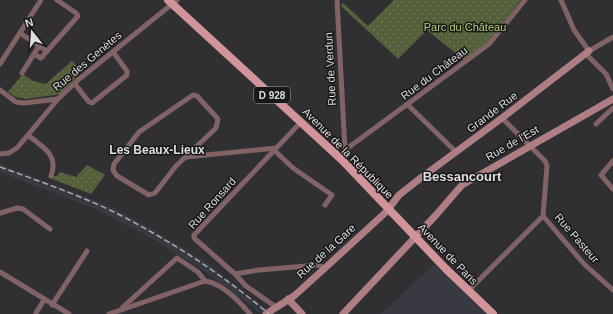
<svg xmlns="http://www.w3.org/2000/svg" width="613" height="314" font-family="Arial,sans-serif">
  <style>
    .built { fill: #393942 }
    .park { fill: url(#park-dots) }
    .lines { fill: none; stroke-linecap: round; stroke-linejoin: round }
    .street { stroke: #816365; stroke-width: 5 }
    .secondary { stroke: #ae7e82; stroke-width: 7 }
    .primary { stroke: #d19498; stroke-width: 8 }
    .rail { stroke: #ababad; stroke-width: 1.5; stroke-dasharray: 6 3; stroke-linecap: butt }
    .labels { text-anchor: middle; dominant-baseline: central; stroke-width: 3; stroke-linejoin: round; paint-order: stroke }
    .shield { fill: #181819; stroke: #a3a3a4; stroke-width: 1 }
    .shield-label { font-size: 10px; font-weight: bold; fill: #dedee0 }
    .park-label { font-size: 11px; fill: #b4d078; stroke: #181819 }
    .street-label { font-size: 11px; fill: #dedee0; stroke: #181819 }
    .neighbourhood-label { font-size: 12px; font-weight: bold; fill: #dedee0; stroke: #181819 }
    .quarter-label { font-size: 13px; font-weight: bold; fill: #dedee0; stroke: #181819 }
  </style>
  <defs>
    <pattern id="park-dots" width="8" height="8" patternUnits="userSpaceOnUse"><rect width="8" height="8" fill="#536039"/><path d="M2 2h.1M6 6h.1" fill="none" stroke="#6b7655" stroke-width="1.8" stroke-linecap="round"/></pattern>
  </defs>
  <rect width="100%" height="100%" fill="#303033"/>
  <g class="built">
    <path d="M0,164L86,197L115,209L150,228L206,262L266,309L260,313L203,270L151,238L97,210L0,172Z"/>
    <path d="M434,264L486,314H380L398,298Z"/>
  </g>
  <g class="park">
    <path d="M394,0H521L488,42L464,60L427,30L398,59L341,6L343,3L368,26Z"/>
    <path d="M72,61L82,71L61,94L26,99L16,97L8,92L23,74L33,81L46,84Z"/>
    <path d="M87,165L105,175L91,194L52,179V176H57L60,172L76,177Z"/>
  </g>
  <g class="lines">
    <g class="street">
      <path d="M337,0L345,150L342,160"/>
      <path d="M561,0L574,30L589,51L613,37"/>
      <path d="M20,33L45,50H48L78,16L76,13L57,0"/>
      <path d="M585,53L606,74L613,89"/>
      <path d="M34,54L41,58L48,50"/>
      <path d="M0,64L41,0"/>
      <path d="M22,73L39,46"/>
      <path d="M75,84L89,102L92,103L127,75V71L113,52"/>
      <path d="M0,90L16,102L24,103L58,99"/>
      <path d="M193,95L197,96L218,119L216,128L176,166L155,193L149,195L117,176L113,170L114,164L139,132Z"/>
      <path d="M408,105L456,152"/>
      <path d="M596,124L613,108"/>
      <path d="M28,135C43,148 59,154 51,176"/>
      <path d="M274,150L293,168L332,195L325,205"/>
      <path d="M345,150L489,44L525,0"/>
      <path d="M0,154L9,153L17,148L58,99L78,80L177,0"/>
      <path d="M186,157L276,148"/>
      <path d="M613,161L601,175L613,189"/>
      <path d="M0,213L17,208L23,209L50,229"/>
      <path d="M543,216L584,264L613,290"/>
      <path d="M0,272L69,314"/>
      <path d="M235,274L259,270L318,265L325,268"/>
      <path d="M468,291L543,216L547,166L545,161L502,118"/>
      <path d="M52,305L87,251"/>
      <path d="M276,307L246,286L235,274L194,238V235L301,122"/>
      <path d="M122,308L177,258L198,272L205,281"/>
      <path d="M36,313L44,300"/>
      <path d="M109,314L205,281C222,283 239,301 250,314"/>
    </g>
    <g class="secondary">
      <path d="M288,299L302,314"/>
      <path d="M266,314L294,296L325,268L386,212L399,195L422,177L502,118L589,51"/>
      <path d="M343,314L436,215L462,185L613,99"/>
    </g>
    <path class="primary" d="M168,0L342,160L446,269L493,314"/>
    <path class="rail" d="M0,167C39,181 79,195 116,213C171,241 222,274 269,314"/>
  </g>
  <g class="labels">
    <rect class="shield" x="254" y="87" width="36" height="16" rx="3"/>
    <g class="shield-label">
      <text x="272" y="95">D 928</text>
    </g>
    <g class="park-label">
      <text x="465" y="27">Parc du Château</text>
    </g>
    <g class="street-label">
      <text transform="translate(87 61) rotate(-40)">Rue des Genètes</text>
      <text transform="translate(330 69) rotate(-93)">Rue de Verdun</text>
      <text transform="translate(434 73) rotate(-37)">Rue du Château</text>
      <text transform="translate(492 112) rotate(-37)">Grande Rue</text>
      <text transform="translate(512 143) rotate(-30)">Rue de l'Est</text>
      <text transform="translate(348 153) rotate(45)">Avenue de la République</text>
      <text transform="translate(212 203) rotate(-48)">Rue Ronsard</text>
      <text transform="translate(577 238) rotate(49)">Rue Pasteur</text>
      <text transform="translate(326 251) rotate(-42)">Rue de la Gare</text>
      <text transform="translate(448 254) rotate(46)">Avenue de Paris</text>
    </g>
    <g class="neighbourhood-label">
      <text x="157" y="150">Les Beaux-Lieux</text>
    </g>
    <g class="quarter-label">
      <text x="462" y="176">Bessancourt</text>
    </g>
  </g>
  <g transform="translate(32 32) rotate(343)" stroke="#181819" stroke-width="3" paint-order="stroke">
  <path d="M0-3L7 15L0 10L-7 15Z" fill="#dedee0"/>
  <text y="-6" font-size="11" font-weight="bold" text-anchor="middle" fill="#dedee0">N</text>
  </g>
</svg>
